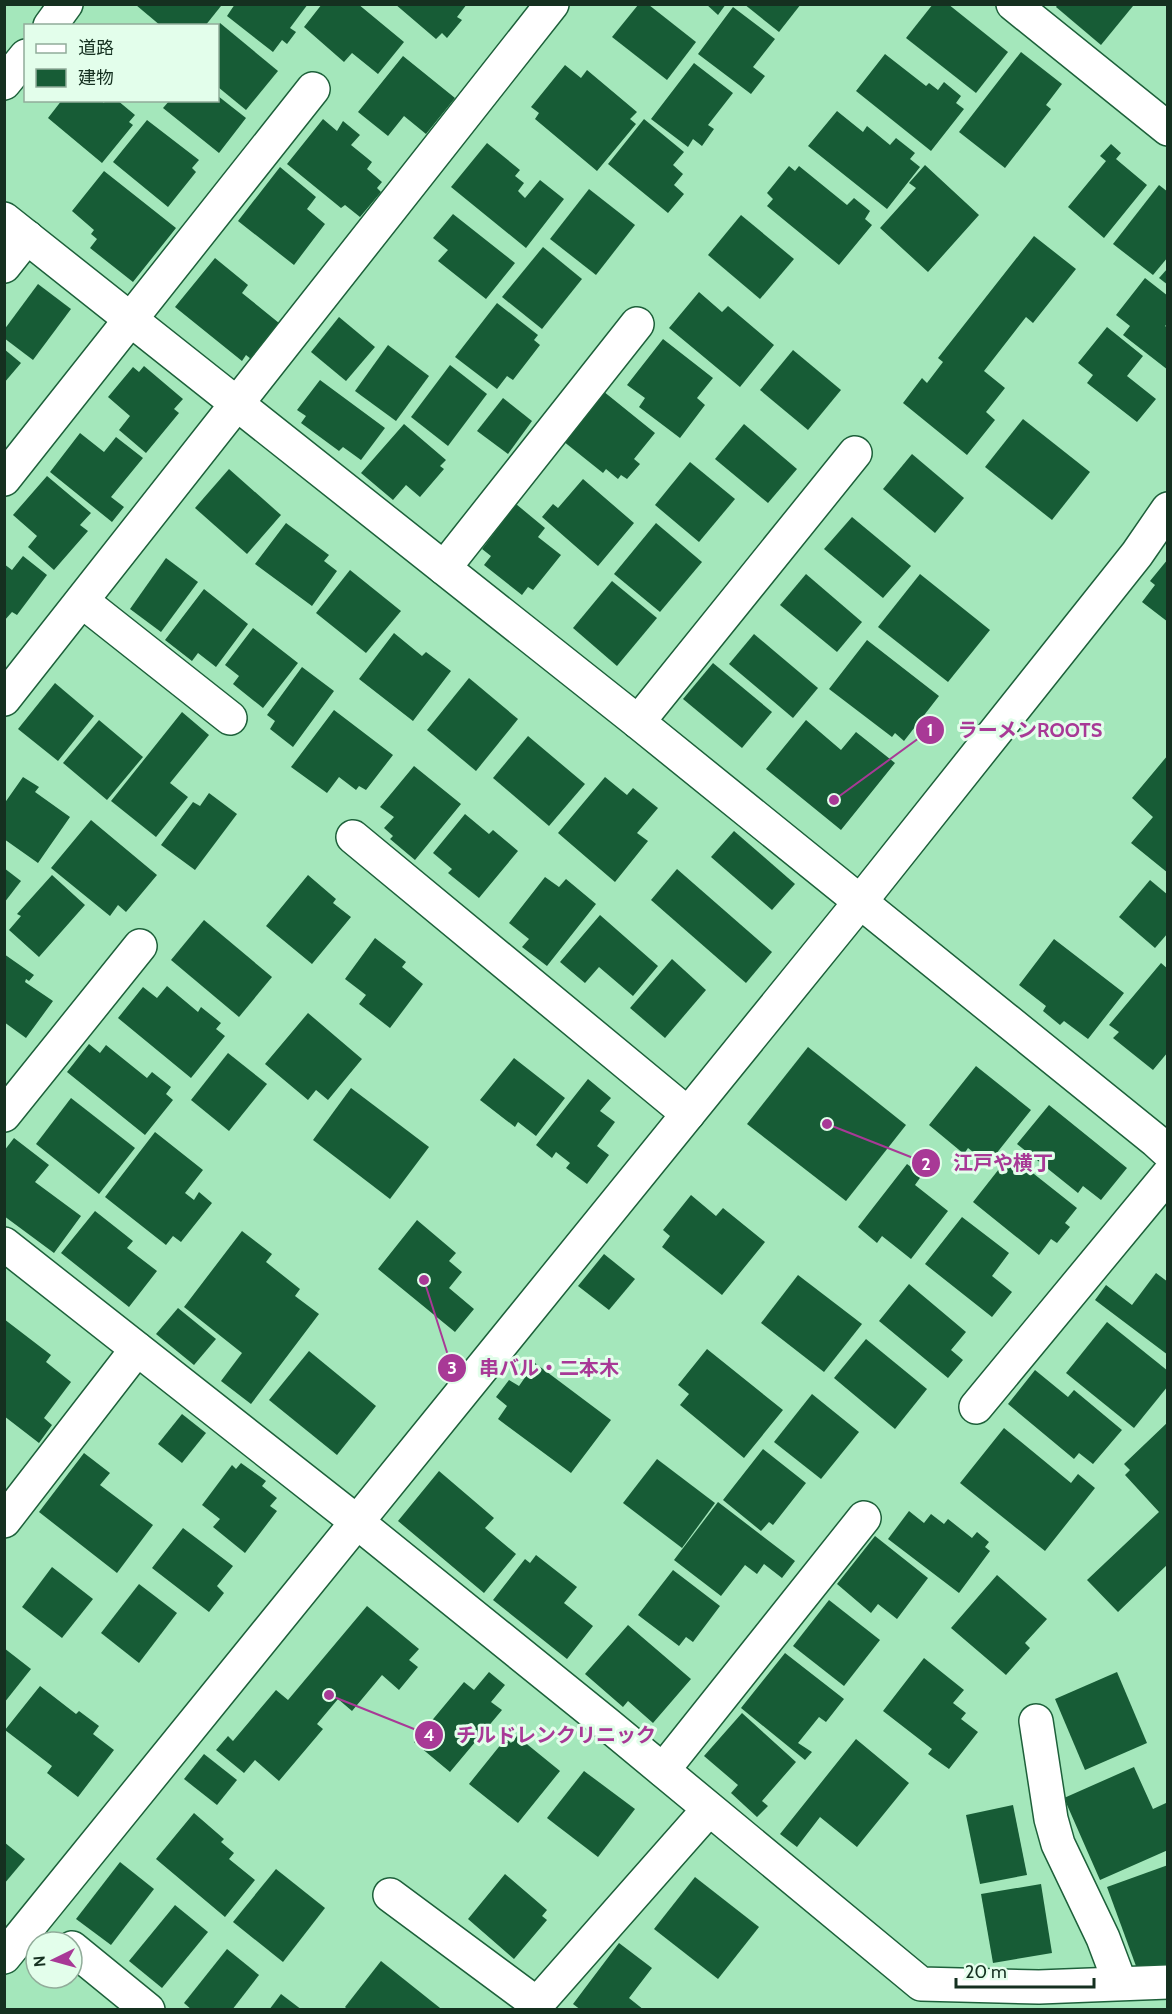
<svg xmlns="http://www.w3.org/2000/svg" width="1172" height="2014" font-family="Cabin,'Noto Sans JP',sans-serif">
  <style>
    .building { fill: #175c36 }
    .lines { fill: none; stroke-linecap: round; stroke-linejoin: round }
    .minor-casing { stroke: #1d603a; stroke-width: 36 }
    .tertiary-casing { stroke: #1d603a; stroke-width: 36 }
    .minor { stroke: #fff; stroke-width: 33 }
    .tertiary { stroke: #fff; stroke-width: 33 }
    .leader { fill: none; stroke: #a83996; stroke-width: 2 }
    .callout-dot { fill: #a83996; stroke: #e3feeb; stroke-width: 2 }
    .mark-label { font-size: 18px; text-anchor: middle; font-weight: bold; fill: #fff }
    .callout-label { font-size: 20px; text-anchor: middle; font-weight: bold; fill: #a83996; stroke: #e3feeb; stroke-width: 6; stroke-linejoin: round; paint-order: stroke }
  </style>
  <rect width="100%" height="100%" fill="#a4e7bb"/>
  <g class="building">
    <path d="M235,4H308L290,28L296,32L287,44L282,40L273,52L227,16Z"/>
    <path d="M322,4H358L404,42L378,74L352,53L344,62L304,27Z"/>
    <path d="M395,4H467L457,17L462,20L447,38L442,33L436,39Z"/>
    <path d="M706,4H726L718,15Z"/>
    <path d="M744,4H801L779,32Z"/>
    <path d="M933,4H948L1008,52L976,93L906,38Z"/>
    <path d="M1058,4H1131L1133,6L1101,45L1056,7Z"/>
    <path d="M136,5H220L221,6L205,26H161Z"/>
    <path d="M638,5H649L696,42L667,80L612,37Z"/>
    <path d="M733,7L775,39L753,67L765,76L751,94L698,54Z"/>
    <path d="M220,23L278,71L246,110L218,87V26Z"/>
    <path d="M1021,52L1062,84L1046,105L1051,109L1005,168L959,132Z"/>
    <path d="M885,54L926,86L929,83L938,90L944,82L961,96L956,103L964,109L931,151L856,91Z"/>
    <path d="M403,56L455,98L426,134L404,116L388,136L358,112Z"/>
    <path d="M694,63L733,93L708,125L714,129L702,146L693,139L688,147L651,119Z"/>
    <path d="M565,65L581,78L587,70L637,112L630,119L636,124L597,171L535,119L539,113L531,107Z"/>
    <path d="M218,96L246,118L219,153L163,108L170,100H218Z"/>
    <path d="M62,100H101L104,103L105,100H117L135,115L129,122L133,125L102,163L48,118Z"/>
    <path d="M837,111L863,132L867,126L890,145L896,138L915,153L910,159L920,167L887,209L808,146Z"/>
    <path d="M323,119L337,131L343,121L360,135L351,145L372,162L367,169L382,182L377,188L381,192L360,217L345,205L341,208L287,164Z"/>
    <path d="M644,119L684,152L673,165L683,174L674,185L684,194L668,213L608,164Z"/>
    <path d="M147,120L199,160L192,168L196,172L168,207L113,162Z"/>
    <path d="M487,143L520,170L515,176L524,183L518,191L525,198L540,180L564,199L526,248L451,187Z"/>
    <path d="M1111,144L1121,153L1116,159L1147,185L1104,238L1068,207L1106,161L1100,156Z"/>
    <path d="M925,165L979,215L928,272L880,228L916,188L909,183Z"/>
    <path d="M789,166L795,171L799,166L847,205L854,198L870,211L865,219L872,225L839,265L767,206L773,199L767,193Z"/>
    <path d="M280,167L316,197L307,209L325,224L294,265L238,221Z"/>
    <path d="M104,171L176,228L133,282L90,248L97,239L91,234L94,230L72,211Z"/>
    <path d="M1159,185L1168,192V257L1153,275L1113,244Z"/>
    <path d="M589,189L635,225L596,275L550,239Z"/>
    <path d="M453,214L515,263L486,299L438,261L448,250L433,238Z"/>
    <path d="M741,215L794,259L760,299L708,255Z"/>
    <path d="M1034,236L1076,269L1033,323L1026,317L984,371L1005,388L986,412L995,420L967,455L903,403L922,378L927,383L943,362L938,358Z"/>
    <path d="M543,247L582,279L542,329L502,297Z"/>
    <path d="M215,258L248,285L242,293L279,323L251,359L246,355L242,361L175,307Z"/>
    <path d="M1168,268V285L1159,278Z"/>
    <path d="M1145,278L1168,296V323L1165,326L1168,328V370L1123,335L1130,326L1116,315Z"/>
    <path d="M38,284L71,309L33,360L4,338V330Z"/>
    <path d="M699,292L722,312L728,306L774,345L740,387L669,328Z"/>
    <path d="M497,303L538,335L534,340L540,345L513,380L507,376L497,389L455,357Z"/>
    <path d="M339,317L375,347L346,381L311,352Z"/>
    <path d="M1107,327L1143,356L1127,376L1156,399L1137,422L1087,383L1093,375L1078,363Z"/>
    <path d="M663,339L713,378L697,398L705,405L680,438L639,407L645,398L627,385Z"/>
    <path d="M388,345L429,376L396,421L355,391Z"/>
    <path d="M4,349L21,363L4,383Z"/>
    <path d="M793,350L841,390L808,430L760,390Z"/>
    <path d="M450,365L487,394L448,446L411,417Z"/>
    <path d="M144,366L183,399L174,409L179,413L146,453L119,430L130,416L108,397L133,367L139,372Z"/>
    <path d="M320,380L385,428L361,460L343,447L339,451L301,423L306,416L297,410Z"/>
    <path d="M603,391L655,433L634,459L640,464L627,479L621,475L618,479L606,469L603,473L563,441Z"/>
    <path d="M503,398L532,421L508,454L477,431Z"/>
    <path d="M1023,419L1090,472L1052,520L985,467Z"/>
    <path d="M404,424L446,460L440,466L444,469L420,497L406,485L393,500L361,473Z"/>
    <path d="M744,424L797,469L768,503L715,459Z"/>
    <path d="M80,433L104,452L116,437L143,458L111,497L124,507L112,522L50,472Z"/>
    <path d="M912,454L964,498L935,533L883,489Z"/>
    <path d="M690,462L735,499L699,542L655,505Z"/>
    <path d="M229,469L281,515L247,554L195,508Z"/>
    <path d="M47,476L91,513L80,525L88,531L54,570L28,547L37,536L13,515Z"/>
    <path d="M583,479L634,523L598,566L542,517L553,504L558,508Z"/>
    <path d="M516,504L545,528L538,537L561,555L533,590L528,587L522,595L484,565L491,556L482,549Z"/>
    <path d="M852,517L911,566L883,598L824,549Z"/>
    <path d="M286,523L329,555L324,561L337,571L312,606L255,564Z"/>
    <path d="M656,523L702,562L660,612L614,574Z"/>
    <path d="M23,556L47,575L17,615L12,612L4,621V564L12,570Z"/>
    <path d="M166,558L198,582L161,632L130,609Z"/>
    <path d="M1168,559V622L1142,602L1155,585L1150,581Z"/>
    <path d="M350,570L401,611L366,653L316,613Z"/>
    <path d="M806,574L862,622L837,652L780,605Z"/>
    <path d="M920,574L990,630L948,682L878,627Z"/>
    <path d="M612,581L657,618L617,666L573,628Z"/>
    <path d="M204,589L248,624L216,667L198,653L192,661L165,640Z"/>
    <path d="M253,628L298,663L263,708L233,684L239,676L225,665Z"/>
    <path d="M394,633L422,656L426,652L451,671L413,721L359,679Z"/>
    <path d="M754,634L818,688L793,718L729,664Z"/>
    <path d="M867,640L939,696L904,741L895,733L892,737L829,689Z"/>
    <path d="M713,663L772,712L742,748L683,699Z"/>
    <path d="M302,667L334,691L293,747L270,729L275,721L267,715Z"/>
    <path d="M469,678L518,719L476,771L427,730Z"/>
    <path d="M55,683L94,716L58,761L18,729Z"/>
    <path d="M334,710L393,755L366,790L359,786L356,790L339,777L327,793L291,767Z"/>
    <path d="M182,712L209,735L170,783L188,797L156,837L111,801Z"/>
    <path d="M99,720L143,757L107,800L63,763Z"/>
    <path d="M806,720L841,750L856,732L895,763L841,830L766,769Z"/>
    <path d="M528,736L585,784L549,826L493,778Z"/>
    <path d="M1168,755V873L1131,843L1153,817L1132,798Z"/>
    <path d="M414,766L461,804L415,860L390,839L393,836L384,828L394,817L380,807Z"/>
    <path d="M23,777L39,787L35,792L70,817L38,863L4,839V804Z"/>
    <path d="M605,777L627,795L633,788L658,808L637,833L648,841L615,882L558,833Z"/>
    <path d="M209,793L237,814L195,870L161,845L193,802L200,806Z"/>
    <path d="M465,814L489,834L493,830L518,851L479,898L448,873L452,869L433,853Z"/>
    <path d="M91,820L157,875L126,912L118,905L110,916L51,868Z"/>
    <path d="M734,831L795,884L772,910L711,857Z"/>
    <path d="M4,868L21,881L4,903Z"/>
    <path d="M677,869L772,952L746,983L651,900Z"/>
    <path d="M52,875L85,905L39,957L9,930L21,916L17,914Z"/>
    <path d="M308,875L336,899L333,903L351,917L312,964L266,926Z"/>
    <path d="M545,877L559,887L566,879L596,904L547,966L522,947L529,939L509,923Z"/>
    <path d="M1150,880L1168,895V933L1155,948L1119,917Z"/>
    <path d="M600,915L658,966L633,996L599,967L585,983L560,962Z"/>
    <path d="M204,920L272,977L239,1017L171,960Z"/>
    <path d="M375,938L406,962L402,967L423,984L390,1028L359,1004L366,995L345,979Z"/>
    <path d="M1054,939L1124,993L1088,1039L1064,1021L1060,1025L1043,1011L1046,1006L1019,985Z"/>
    <path d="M4,954L34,975L29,981L26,979L25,982L53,1001L26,1038L4,1022Z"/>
    <path d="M672,959L706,990L665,1038L630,1008Z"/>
    <path d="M1161,963L1168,969V1052L1153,1070L1113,1038L1119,1032L1109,1025Z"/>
    <path d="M167,986L198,1012L201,1007L221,1023L216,1029L225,1036L191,1078L118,1018L143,987L157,998Z"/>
    <path d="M308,1013L362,1059L328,1100L316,1090L308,1100L265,1064Z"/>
    <path d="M89,1044L100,1053L106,1045L147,1078L152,1072L171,1087L166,1094L173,1100L145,1135L67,1072Z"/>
    <path d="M808,1047L906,1125L846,1201L747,1124Z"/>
    <path d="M228,1053L267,1084L229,1131L191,1100Z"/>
    <path d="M514,1058L565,1098L536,1136L518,1122L515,1127L480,1100Z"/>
    <path d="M976,1066L1031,1110L988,1164L968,1148L964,1154L929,1125Z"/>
    <path d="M588,1079L611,1098L600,1111L615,1122L597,1146L609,1155L587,1184L566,1168L570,1163L556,1152L552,1158L536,1145Z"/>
    <path d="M351,1088L429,1147L390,1199L313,1140Z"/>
    <path d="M71,1098L135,1148L99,1194L36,1144Z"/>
    <path d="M1049,1105L1127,1168L1101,1200L1083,1186L1078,1193L1017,1144Z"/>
    <path d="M155,1132L203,1170L185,1193L194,1200L199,1192L212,1203L181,1242L173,1236L166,1245L105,1197Z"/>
    <path d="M14,1138L49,1165L35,1182L81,1216L54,1253L4,1216V1151Z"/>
    <path d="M1010,1155L1077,1208L1065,1223L1070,1227L1057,1243L1051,1239L1039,1255L973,1202Z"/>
    <path d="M907,1164L922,1175L915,1185L948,1211L911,1259L882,1236L877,1243L858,1227Z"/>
    <path d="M691,1195L716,1216L723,1208L765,1242L722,1295L662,1247L670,1236L663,1230Z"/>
    <path d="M95,1211L133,1241L127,1248L157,1271L129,1307L61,1253Z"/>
    <path d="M962,1217L1009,1253L992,1276L1012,1292L992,1317L925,1264Z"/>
    <path d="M417,1220L456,1253L449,1261L462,1272L449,1288L474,1309L455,1332L378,1269Z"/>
    <path d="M242,1231L272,1254L266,1262L300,1289L295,1296L319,1314L251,1404L221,1381L242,1353L184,1307Z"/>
    <path d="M604,1254L635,1279L609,1310L578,1286Z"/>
    <path d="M1156,1273L1168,1282V1355L1095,1300L1106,1285L1132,1305Z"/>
    <path d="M798,1275L862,1324L824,1372L761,1323Z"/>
    <path d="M909,1284L966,1332L951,1350L963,1360L948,1378L879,1321Z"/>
    <path d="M178,1308L216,1339L194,1365L156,1334Z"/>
    <path d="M4,1319L51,1355L46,1362L71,1382L44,1418L52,1425L39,1443L4,1416Z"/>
    <path d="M1107,1322L1168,1371V1386L1134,1428L1066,1373Z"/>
    <path d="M866,1339L927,1389L895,1429L834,1378Z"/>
    <path d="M707,1349L783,1410L744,1458L680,1405L689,1394L678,1385Z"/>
    <path d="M309,1351L376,1406L337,1455L269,1400Z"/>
    <path d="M535,1363L611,1420L571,1473L498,1419L507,1406L496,1397L509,1380L519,1386Z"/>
    <path d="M1035,1370L1068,1397L1074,1390L1122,1430L1093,1464L1079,1453L1074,1459L1008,1404Z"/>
    <path d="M812,1394L859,1432L821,1479L774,1442Z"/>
    <path d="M182,1414L206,1433L182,1463L158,1444Z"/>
    <path d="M1168,1422V1564L1118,1612L1087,1580L1159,1512L1125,1475L1130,1470L1124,1464Z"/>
    <path d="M1004,1428L1071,1483L1078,1474L1095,1488L1045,1551L960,1483Z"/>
    <path d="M763,1449L806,1483L773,1525L769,1522L761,1531L723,1500Z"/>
    <path d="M84,1453L110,1473L100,1485L153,1525L117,1573L39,1512Z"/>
    <path d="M657,1459L715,1503L682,1548L623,1503Z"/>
    <path d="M241,1463L266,1481L262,1486L277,1498L270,1506L277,1511L245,1553L213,1527L220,1519L202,1505L232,1465L236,1469Z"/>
    <path d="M439,1471L494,1518L485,1528L516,1554L484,1593L398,1521Z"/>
    <path d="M718,1502L795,1561L782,1578L764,1564L757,1574L745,1565L721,1596L674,1560Z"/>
    <path d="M909,1511L924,1523L931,1514L944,1524L948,1519L972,1538L977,1532L989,1542L985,1547L990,1551L959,1593L888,1539Z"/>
    <path d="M183,1528L233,1566L217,1586L224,1593L209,1612L152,1568Z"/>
    <path d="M875,1536L928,1578L897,1619L878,1604L871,1613L837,1584Z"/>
    <path d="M536,1555L577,1587L564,1603L593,1626L567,1659L493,1600L525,1559L530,1563Z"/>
    <path d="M52,1567L93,1599L62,1638L22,1607Z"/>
    <path d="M673,1570L720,1606L693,1642L686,1637L679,1646L638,1615Z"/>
    <path d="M997,1575L1047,1619L1025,1643L1030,1648L1006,1675L951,1628Z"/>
    <path d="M139,1584L177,1613L139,1663L101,1633Z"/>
    <path d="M829,1600L880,1640L844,1686L793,1646Z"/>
    <path d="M367,1606L419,1649L409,1660L418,1667L399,1690L382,1675L352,1711L338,1699L317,1724L323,1729L279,1781L255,1760L244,1773L216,1750L228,1736L233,1741L276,1690L288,1700Z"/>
    <path d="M628,1625L691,1679L653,1723L628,1701L623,1707L585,1674Z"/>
    <path d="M4,1648L31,1669L4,1703Z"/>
    <path d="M785,1653L844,1699L826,1722L819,1717L798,1743L812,1752L805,1760L741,1708Z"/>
    <path d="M924,1658L964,1690L953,1703L966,1713L961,1719L978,1732L949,1769L928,1754L932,1749L883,1711Z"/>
    <path d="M489,1672L505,1685L491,1702L502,1710L450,1772L414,1742L464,1682L474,1690Z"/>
    <path d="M1117,1672L1147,1743L1085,1770L1055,1699Z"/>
    <path d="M40,1686L76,1714L79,1711L99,1726L93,1734L114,1750L78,1797L47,1773L52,1766L5,1730Z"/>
    <path d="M742,1713L796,1762L762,1801L768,1806L757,1817L731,1793L738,1785L704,1756Z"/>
    <path d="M517,1736L560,1771L518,1823L469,1784L506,1738L511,1743Z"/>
    <path d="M856,1739L909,1783L857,1847L820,1817L797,1847L780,1834Z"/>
    <path d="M204,1754L237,1780L217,1805L184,1779Z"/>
    <path d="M1134,1767L1153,1809L1166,1803L1168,1806V1850L1100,1880L1064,1798Z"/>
    <path d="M584,1771L635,1809L598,1857L547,1818Z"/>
    <path d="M1013,1805L1027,1875L980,1884L966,1815Z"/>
    <path d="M194,1813L224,1839L221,1842L234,1853L229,1859L255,1880L225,1917L156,1859Z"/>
    <path d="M4,1842L25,1859L4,1884Z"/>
    <path d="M120,1862L154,1889L111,1945L76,1919Z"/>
    <path d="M1168,1865V1967L1140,1977L1107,1887Z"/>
    <path d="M276,1869L325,1908L283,1962L233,1922Z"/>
    <path d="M505,1874L547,1910L542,1916L547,1920L514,1959L468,1919Z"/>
    <path d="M695,1877L759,1927L718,1979L654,1929Z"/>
    <path d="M1041,1884L1052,1953L993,1963L981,1894Z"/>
    <path d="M175,1905L208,1932L162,1988L129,1961Z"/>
    <path d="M619,1943L652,1968L629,1998L644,2010H581L573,2004Z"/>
    <path d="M227,1949L259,1975L232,2010H192L184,2003Z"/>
    <path d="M381,1961L440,2008L439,2010H348L345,2007Z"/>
    <path d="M281,1994L302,2010H269Z"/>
  </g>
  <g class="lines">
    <g class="minor-casing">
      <g id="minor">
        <path d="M1013,4L1168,129"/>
        <path d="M50,26L66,4"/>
        <path d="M4,83L26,56"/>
        <path d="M4,219L638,722L1156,1141L1168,1152"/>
        <path d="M4,266L27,237"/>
        <path d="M4,479L313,89"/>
        <path d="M444,568L637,324"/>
        <path d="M82,601L230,718"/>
        <path d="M4,699L552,4"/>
        <path d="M638,722L855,453"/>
        <path d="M353,837L688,1114"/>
        <path d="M4,1115L140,946"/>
        <path d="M4,1244L357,1522L607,1724L921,1984L1039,1987L1168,1982"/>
        <path d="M976,1407L1168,1175"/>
        <path d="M4,1521L137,1349"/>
        <path d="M1036,1721L1051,1819L1058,1844L1103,1938L1120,1983"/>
        <path d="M663,1770L864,1518"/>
        <path d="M390,1895L537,2004L709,1809"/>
        <path d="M72,1948L148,2010"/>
      </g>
    </g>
    <g class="tertiary-casing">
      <path id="tertiary" d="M4,1957L860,902L1137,554L1168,509"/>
    </g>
    <use href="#minor" class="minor"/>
    <use href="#tertiary" class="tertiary"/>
  </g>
  <path class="leader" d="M834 800L930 730M827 1124L926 1163M424 1280L452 1368M329 1695L429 1735"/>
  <g class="callout-dot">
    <circle cx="834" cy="800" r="6"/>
    <circle cx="827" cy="1124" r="6"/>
    <circle cx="424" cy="1280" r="6"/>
    <circle cx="329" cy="1695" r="6"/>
    <circle cx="930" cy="730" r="15"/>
    <circle cx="926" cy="1163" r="15"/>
    <circle cx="452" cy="1368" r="15"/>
    <circle cx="429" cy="1735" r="15"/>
  </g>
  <g class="mark-label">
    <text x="930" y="736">1</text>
    <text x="926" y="1170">2</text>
    <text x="452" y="1374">3</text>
    <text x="429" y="1741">4</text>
  </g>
  <g class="callout-label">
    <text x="1030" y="737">ラーメンROOTS</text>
    <text x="1003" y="1170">江戸や横丁</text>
    <text x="549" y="1375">串バル・二本木</text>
    <text x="556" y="1742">チルドレンクリニック</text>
  </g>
  <rect width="1172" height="2014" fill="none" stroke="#153020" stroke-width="12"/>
  <rect x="24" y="24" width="195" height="78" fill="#e3feeb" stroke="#91ac9a" stroke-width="1.5"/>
  <rect x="36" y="44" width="30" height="9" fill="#ffffff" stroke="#91ac9a" stroke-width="1.5"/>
  <text x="78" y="54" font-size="18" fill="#153020">道路</text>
  <rect x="36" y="69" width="30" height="18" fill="#175c36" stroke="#91ac9a" stroke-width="1.5"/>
  <text x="78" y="84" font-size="18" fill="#153020">建物</text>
  <g transform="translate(54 1960) rotate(265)"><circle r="28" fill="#e3feeb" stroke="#91ac9a" stroke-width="1.5"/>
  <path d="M0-4.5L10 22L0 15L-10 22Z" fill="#a83996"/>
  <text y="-9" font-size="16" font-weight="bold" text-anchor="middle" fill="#153020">N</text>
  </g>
  <path d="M956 1978v9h138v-9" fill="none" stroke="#153020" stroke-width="3"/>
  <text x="965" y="1978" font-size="18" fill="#153020" stroke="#e3feeb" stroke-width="4.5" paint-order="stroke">20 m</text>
</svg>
